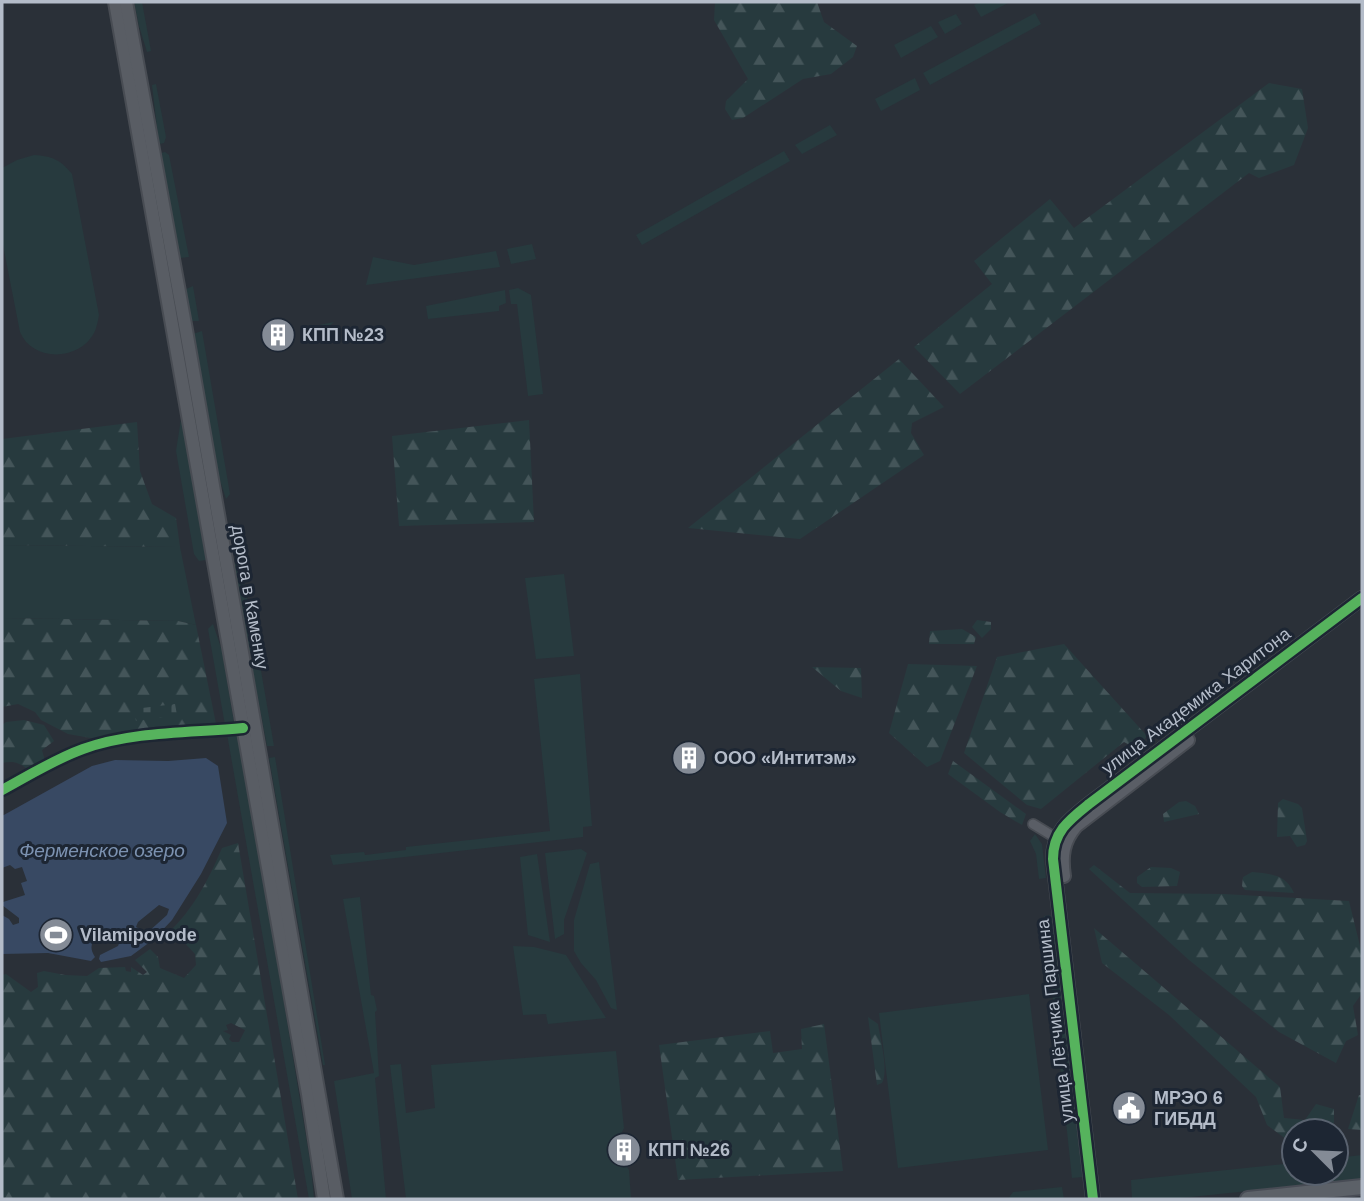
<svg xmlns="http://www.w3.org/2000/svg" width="1364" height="1201" font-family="Helvetica,sans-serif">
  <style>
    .green { fill: #273a3e }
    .forest { fill: url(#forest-firs); fill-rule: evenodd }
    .cemetery { fill: url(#cemetery-stones) }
    .water { fill: #384963; fill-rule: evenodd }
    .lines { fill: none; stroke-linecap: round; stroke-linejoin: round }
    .minor-casing { stroke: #484c53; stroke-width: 12 }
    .tertiary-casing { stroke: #484c53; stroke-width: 16 }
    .secondary-casing { stroke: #484c53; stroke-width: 16 }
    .primary-casing { stroke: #484c55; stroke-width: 18 }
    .minor { stroke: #5a5e66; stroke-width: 9 }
    .tertiary { stroke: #5a5e66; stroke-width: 12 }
    .secondary { stroke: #595d64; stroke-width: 12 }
    .primary { stroke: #5c6168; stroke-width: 14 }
    .cycleway-casing { stroke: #1d2633; stroke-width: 15 }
    .cycleway { stroke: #56b35d; stroke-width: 10 }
    .labels { text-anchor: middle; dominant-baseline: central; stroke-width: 6; stroke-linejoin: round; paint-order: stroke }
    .poi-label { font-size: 18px; font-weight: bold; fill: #b4bcc9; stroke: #1d2633; text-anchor: start }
    .street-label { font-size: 18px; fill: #b4bcc9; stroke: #1d2633 }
    .water-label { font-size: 19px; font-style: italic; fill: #7c92b1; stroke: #1d2633 }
  </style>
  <defs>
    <pattern id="forest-firs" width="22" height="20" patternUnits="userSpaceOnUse" patternTransform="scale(1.75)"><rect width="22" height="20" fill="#273a3e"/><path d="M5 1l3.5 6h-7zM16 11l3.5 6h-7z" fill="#445559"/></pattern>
    <pattern id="cemetery-stones" width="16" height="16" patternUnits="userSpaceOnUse" patternTransform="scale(1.75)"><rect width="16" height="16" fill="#273a3e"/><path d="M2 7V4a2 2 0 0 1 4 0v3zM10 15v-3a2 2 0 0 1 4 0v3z" fill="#445559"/></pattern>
  </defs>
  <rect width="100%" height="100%" fill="#2a3038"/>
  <g class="green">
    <path d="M134,2H142L151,51L147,52L139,26Z"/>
    <path d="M980,2H1010L981,17L974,5Z"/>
    <path d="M1035,13L1041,24L930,85L923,73Z"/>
    <path d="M956,14L962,24L945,34L938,22Z"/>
    <path d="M931,26L938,37L901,58L894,45Z"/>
    <path d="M915,78L920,90L881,111L875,99Z"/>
    <path d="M156,84L166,137L164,143L159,144L152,85Z"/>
    <path d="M830,125L837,135L802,154L795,145Z"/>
    <path d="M784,151L790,161L642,245L636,235Z"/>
    <path d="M165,152L169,155L189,257L180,258L161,153Z"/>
    <path d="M34,155C52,156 61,160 72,174L99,315C98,320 97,326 95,331C81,361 33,363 20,332L2,240V168L17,160Z"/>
    <path d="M532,244L536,259L511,264L507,249Z"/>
    <path d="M496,251L500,267L366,285L373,257L414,265Z"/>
    <path d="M193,286L199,321H191L186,289Z"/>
    <path d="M518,288L531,295L543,394L528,396L517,304H511L509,290Z"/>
    <path d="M505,290L506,303L499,306V311L428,319L426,306Z"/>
    <path d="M334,322L323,332L305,343L300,329Z"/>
    <path d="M202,331L230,494L226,499L216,468L193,334Z"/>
    <path d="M181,419H182L206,560L199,561L194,554L176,451Z"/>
    <path d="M2,545L180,547L196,625L178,621L2,618Z"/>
    <path d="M233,563L241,565L257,651L249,652Z"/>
    <path d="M564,574L574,656L536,659L525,578Z"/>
    <path d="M213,624L222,651L234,722L225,725L208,629Z"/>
    <path d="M259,659L274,746H267L251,662Z"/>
    <path d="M580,674L592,826L583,827V837L333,865L330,855L364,852L365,855L406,850V847L550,831L534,679Z"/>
    <path d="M237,733L255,827L311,1167L314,1199H309L227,734Z"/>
    <path d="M275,757L325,1065H323L269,758Z"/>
    <path d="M1035,834L1042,844L1046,878L1039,879L1036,854L1030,841Z"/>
    <path d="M581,849L587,853L564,920V934L555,939L545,853Z"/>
    <path d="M537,854L550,942L528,935L520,857Z"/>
    <path d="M599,862L617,1010L611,1008L596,980L581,963L574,951V920L590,864Z"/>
    <path d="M360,897L371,995L374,996L377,1010L375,1012L379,1076L375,1078L386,1199H352L334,1081L374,1073L343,899Z"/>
    <path d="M1051,915L1057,938L1083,1177L1072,1178L1044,916Z"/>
    <path d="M513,946L534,947L566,955L606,1018L548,1024L546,1014L523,1015Z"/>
    <path d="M1029,994L1048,1150L898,1168L879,1013Z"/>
    <path d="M616,1051L624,1128L620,1136L613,1138L615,1158H621L629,1170L631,1199H406L390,1065L401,1064L406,1113L435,1108L431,1065Z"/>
    <path d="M1362,1155V1179L1172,1199H1132L1131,1180L1294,1163V1173H1336V1158Z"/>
    <path d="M1062,1187L1064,1199H1008L1013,1192Z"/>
  </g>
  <g class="forest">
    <path d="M715,2H817L824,22L857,46L853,57L831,74L803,79L743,118L732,120L725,109L726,101L748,79L714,20Z"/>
    <path d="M1269,83L1302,89L1308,128L1294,165L1259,178L1249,173L960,394L914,347L992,284L974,261L1050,199L1074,228Z"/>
    <path d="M899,359L944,407L912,423L911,433L924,455L800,539L688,528Z"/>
    <path d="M529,420L534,522L399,526L392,436Z"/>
    <path d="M137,422L140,471L152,504L176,518L180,547L2,545V439Z"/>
    <path d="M2,618L178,621L196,625L216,724L96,739L68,734L41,720L35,712L18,704L2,707Z"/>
    <path d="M977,620L991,622V629L982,638L972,627Z"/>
    <path d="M962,629L976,637L974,644H929L930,631Z"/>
    <path d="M1064,644L1147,736L1137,749L1124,742L1041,809L1027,805L964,753L997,657Z"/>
    <path d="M908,664L977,666L940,761L927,767L889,733Z"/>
    <path d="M812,667L861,668L862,698L841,691Z"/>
    <path d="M24,720L44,725L54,741L42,750L45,761L26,768C18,762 12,761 2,763V725L6,722Z"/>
    <path d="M953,761L1026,814L1022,825L1000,812L948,774Z"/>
    <path d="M1283,799L1298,804L1302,808L1307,841L1305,845L1297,847L1290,836L1277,837L1278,803Z"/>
    <path d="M1186,801L1195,806L1199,814L1164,822L1163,814L1179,802Z"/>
    <path d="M238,843L298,1199H2V975L6,974L31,992L38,987L37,973L44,971L65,975L87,976L99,968L125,967L126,971L131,972V967L143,975L147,972L135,960L150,949L158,957L160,968L184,978L196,965L195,954L180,938L168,933C193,910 209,879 222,848ZM231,1023L245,1030L239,1042H232L229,1039L231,1035L223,1031L228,1030L226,1025Z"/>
    <path d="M1094,865L1130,893L1224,894L1349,901L1362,954V993L1353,1006L1358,1035L1346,1041L1336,1063L1279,1032L1189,960L1089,869Z"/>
    <path d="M1151,867L1171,868L1180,872L1177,886L1142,887L1137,883V877Z"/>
    <path d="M1252,872C1270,874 1286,874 1294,893L1245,890L1242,886L1243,877Z"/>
    <path d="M1094,928L1280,1087L1284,1118L1305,1120L1316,1104L1334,1109V1122L1330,1131H1294V1141L1290,1142L1267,1125L1256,1097L1169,1015L1102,963Z"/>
    <path d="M868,1017L878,1024C880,1038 889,1071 882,1083L877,1085Z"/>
    <path d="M824,1024L843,1171L678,1180L659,1045L770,1031L773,1053L802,1049L801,1029Z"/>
    <path d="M1359,1095H1362V1130L1348,1129Z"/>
  </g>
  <path class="cemetery" d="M175,704L177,715L136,721L134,709Z"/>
  <path class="water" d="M206,758L218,766L227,823L201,874L172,920L154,939L131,956L101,962L99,959L100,955L118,946L121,939L113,932C98,935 85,942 95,957L91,961L48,953L2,954V915L9,919L13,925L19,923V918L2,905V899L3,902L25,895L21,883L27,881L22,867L15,869L10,865L2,868V816L92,766L115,760L168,761ZM159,905L169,909L167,915L147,933L136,927L138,922Z"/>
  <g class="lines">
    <g class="minor-casing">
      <g id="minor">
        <path d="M2,790C28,776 55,759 83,749C133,731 191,733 243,728"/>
        <path d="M1033,824L1056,838"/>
      </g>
    </g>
    <g class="tertiary-casing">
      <g id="tertiary">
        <path d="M1064,876C1061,856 1063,841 1076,826L1188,740"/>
        <path d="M1093,1199L1053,859C1053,832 1069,820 1089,804L1362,598"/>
      </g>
    </g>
    <g class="secondary-casing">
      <g id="secondary">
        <path d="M115,2L308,1094L324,1199"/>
        <path d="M126,2L186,330L337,1199"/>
      </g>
    </g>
    <g class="primary-casing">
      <path id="primary" d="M1248,1199L1362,1187"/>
    </g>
    <use href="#minor" class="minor"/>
    <use href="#tertiary" class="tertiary"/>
    <use href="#secondary" class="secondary"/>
    <use href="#primary" class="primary"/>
    <g class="cycleway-casing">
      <g id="cycleway">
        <path d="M2,790C28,776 55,759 83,749C133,731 191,733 243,728"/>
        <path d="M1093,1199L1053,859C1053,832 1069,820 1089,804L1362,598"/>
      </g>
    </g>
    <use href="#cycleway" class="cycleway"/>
  </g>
  <defs>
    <g id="building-disc" transform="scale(1.75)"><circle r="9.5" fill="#848b96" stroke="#1d2633"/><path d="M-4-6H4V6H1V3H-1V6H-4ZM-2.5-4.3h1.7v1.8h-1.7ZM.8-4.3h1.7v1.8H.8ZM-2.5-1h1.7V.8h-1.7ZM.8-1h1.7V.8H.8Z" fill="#fff"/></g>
    <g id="stadium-disc" transform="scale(1.75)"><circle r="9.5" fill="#848b96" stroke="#1d2633"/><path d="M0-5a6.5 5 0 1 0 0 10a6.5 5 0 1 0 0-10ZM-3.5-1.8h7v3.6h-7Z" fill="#fff"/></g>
    <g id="civic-disc" transform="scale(1.75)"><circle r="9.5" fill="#848b96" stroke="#1d2633"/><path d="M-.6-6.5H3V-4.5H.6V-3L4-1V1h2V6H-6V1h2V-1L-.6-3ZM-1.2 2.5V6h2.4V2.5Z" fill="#fff"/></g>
  </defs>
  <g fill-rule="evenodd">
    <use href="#building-disc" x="278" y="335"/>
    <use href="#building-disc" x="689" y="758"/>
    <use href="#stadium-disc" x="56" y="935"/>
    <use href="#civic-disc" x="1129" y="1108"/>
    <use href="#building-disc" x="624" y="1150"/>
  </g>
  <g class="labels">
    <g class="poi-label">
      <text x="302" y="335">КПП №23</text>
      <text x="714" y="758">ООО «Интитэм»</text>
      <text x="80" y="935">Vilamipovode</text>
      <text x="1154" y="1098">МРЭО 6<tspan x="1154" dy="21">ГИБДД</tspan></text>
      <text x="648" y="1150">КПП №26</text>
    </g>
    <g class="street-label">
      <text transform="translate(250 597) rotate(80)">дорога в Каменку</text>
      <text transform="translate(1196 701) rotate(-37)">улица Академика Харитона</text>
      <text transform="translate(1055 1021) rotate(-97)">улица Лётчика Паршина</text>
    </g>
    <g class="water-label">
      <text x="102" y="850">Ферменское озеро</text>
    </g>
  </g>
  <rect width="1364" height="1201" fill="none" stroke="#b4bcc9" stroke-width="7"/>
  <g transform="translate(1315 1152) rotate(294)"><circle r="33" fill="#1d2633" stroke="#59626f" stroke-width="2"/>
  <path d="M0-5L12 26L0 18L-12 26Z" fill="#848b96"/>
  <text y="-10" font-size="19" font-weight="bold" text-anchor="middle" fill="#b4bcc9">С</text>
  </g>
</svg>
